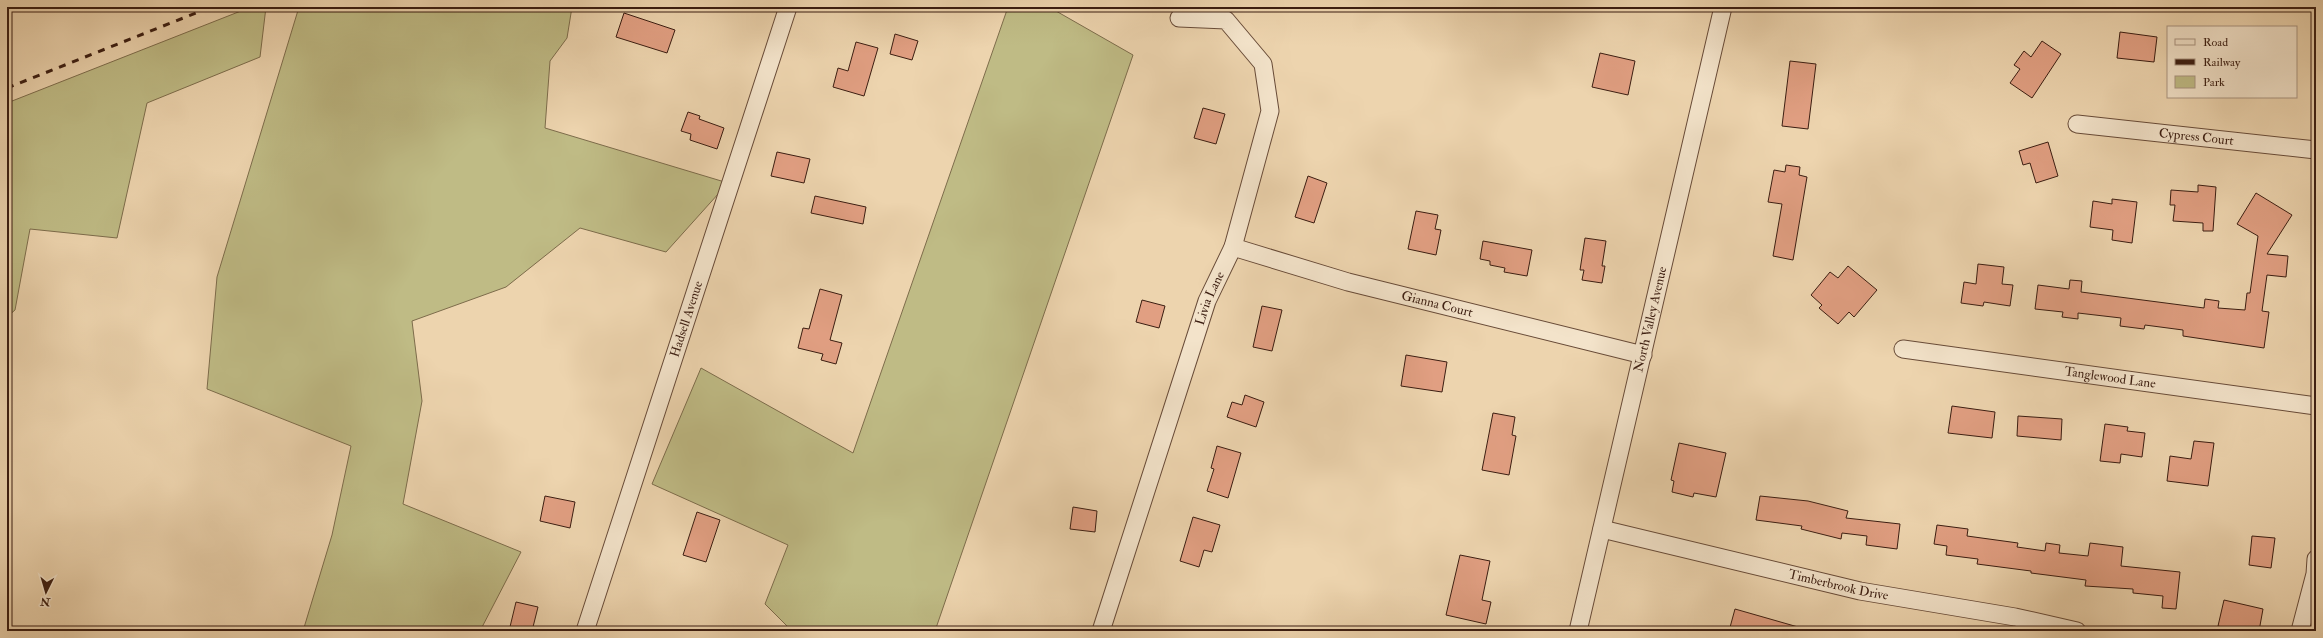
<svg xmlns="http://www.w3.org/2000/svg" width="2323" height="638" font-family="'IM FELL Double Pica',serif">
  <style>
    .green { fill: #bfbb85; stroke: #7d6c4b }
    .building { fill: #e19f82; stroke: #3b1d11 }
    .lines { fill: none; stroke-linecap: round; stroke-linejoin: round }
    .minor-casing { stroke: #684b38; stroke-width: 19 }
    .minor { stroke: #f3e3ca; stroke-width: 17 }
    .rail { stroke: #3b1d11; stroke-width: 3; stroke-dasharray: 7 7; stroke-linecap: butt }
    .labels { text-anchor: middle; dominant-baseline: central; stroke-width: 3; stroke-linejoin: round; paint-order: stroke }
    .street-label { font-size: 13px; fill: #3b1d11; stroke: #f3e3ca }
  </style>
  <rect width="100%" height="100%" fill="#edd4ae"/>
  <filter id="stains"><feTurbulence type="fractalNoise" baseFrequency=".005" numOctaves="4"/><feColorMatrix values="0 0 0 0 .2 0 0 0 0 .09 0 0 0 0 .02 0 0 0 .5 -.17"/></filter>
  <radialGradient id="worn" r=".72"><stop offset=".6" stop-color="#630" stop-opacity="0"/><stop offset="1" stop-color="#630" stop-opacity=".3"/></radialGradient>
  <g class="green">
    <path d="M251,7H266L260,57L147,103L117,238L30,229L15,310L7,317V103Z"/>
    <path d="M299,7H572L567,38L550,61L545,128L728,183L666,252L580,228L506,287L412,321L422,401L403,504L521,552L480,631H303L332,535L351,446L207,389L217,277Z"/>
    <path d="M1008,7H1049L1133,55L935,631H792L765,604L788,545L652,484L701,368L853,453Z"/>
  </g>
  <g class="building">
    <path d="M624,13L675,30L667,53L616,37Z"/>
    <path d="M2120,32L2157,37L2154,62L2117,58Z"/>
    <path d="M895,34L918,41L912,60L890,54Z"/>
    <path d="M2042,41L2061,54L2032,98L2010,83L2020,69L2014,65L2024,51L2031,57Z"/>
    <path d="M856,42L878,48L864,96L833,87L838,68L848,71Z"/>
    <path d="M1600,53L1635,61L1628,95L1592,87Z"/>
    <path d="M1790,61L1816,64L1808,129L1782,126Z"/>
    <path d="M1203,108L1225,114L1216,144L1194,138Z"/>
    <path d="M688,112L700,116L699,119L724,128L717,149L690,140L691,134L681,131Z"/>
    <path d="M2048,142L2058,176L2036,183L2030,163L2023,165L2019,151Z"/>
    <path d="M777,152L810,159L804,183L771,176Z"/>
    <path d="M1786,165L1800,167L1799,175L1807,177L1793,260L1773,256L1782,204L1768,202L1774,170L1785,172Z"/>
    <path d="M1308,176L1327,183L1314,223L1295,217Z"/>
    <path d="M2198,185L2216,187L2213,231H2203V223L2173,221L2175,205H2170L2171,190L2198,192Z"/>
    <path d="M2256,193L2292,215L2267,254L2288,256L2286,277L2267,275L2262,311L2269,312L2264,348L2183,336V330L2145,325L2144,329L2120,326L2121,318L2078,313V319L2062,317L2063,312L2035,309L2038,285L2069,289L2070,280L2082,281L2081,292L2204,308L2205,299L2219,301L2218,308L2245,310L2247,293H2250L2258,236L2237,224Z"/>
    <path d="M815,196L866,207L863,224L811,213Z"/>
    <path d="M2112,199L2137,202L2132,243L2112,240L2113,230L2090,227L2093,201L2112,204Z"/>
    <path d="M1416,211L1438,215L1435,229L1441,230L1436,255L1408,249Z"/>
    <path d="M1585,238L1606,241L1602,266H1605L1602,283L1582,280L1584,270H1580Z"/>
    <path d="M1483,241L1532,250L1527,276L1504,272L1505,268L1490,265V261L1480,259Z"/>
    <path d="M1978,264L2004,267L2002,284L2013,285L2010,306L1984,302L1983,306L1961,303L1964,282L1976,284Z"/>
    <path d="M1848,266L1877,290L1854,317L1849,312L1838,324L1819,308L1822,305L1811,295L1830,272L1838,278Z"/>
    <path d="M820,289L842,295L830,340L842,343L836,364L821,360L823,354L798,348L803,328L809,329Z"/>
    <path d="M1142,300L1165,306L1159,328L1136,322Z"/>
    <path d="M1262,306L1282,310L1272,351L1253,347Z"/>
    <path d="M1406,355L1447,362L1442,392L1401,386Z"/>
    <path d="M1245,395L1264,402L1256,427L1227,417L1232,402L1242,405Z"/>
    <path d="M1952,406L1995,412L1992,438L1948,433Z"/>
    <path d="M1493,413L1515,417L1512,435L1516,436L1509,475L1482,470Z"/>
    <path d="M2018,416L2062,419L2061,440L2017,436Z"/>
    <path d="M2105,424L2128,427L2127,431L2145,433L2142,457L2121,454L2120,463L2100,461Z"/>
    <path d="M2194,441L2214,443L2208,486L2167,481L2170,456L2191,459Z"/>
    <path d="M1679,443L1726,453L1716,497L1694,493L1693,497L1672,492L1674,481L1671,480Z"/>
    <path d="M1217,446L1241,453L1228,498L1207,491L1214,469L1211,468Z"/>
    <path d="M545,496L575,502L570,528L540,521Z"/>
    <path d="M1760,496L1808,501L1848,511L1846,518L1900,524L1897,549L1866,545L1867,536L1842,533L1841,539L1801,529L1802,526L1756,520Z"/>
    <path d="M1073,507L1097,511L1095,532L1070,529Z"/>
    <path d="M697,512L720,520L706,562L683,555Z"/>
    <path d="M1193,517L1220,525L1212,552L1204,550L1199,567L1180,561Z"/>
    <path d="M1937,525L1968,529L1967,536L2018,543L2017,547L2045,551L2046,543L2060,545L2059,553L2088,556L2090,543L2123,547L2121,566L2180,572L2176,609L2162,608L2163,596L2133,593V589L2085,586L2086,580L2031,573V571L1977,564L1978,559L1946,555L1947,546L1934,544Z"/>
    <path d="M2252,536L2275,538L2271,568L2249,565Z"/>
    <path d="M1460,555L1490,561L1482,600L1491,602L1486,624L1446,615Z"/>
    <path d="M2224,600L2263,609L2259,631L2245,628L2244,631H2242L2218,626Z"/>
    <path d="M516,602L538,607L532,631H509Z"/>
    <path d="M1735,609L1798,627L1797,631H1729Z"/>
  </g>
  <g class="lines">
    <g class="minor-casing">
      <g id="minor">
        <path id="s1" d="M2077,124L2316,150"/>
        <path id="s2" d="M1233,247L1348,282L1643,355"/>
        <path id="s3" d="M1903,349L2316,406"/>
        <path id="s4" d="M1602,529L1860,591L2015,617L2077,631"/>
        <path id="s5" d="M585,631L788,7"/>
        <path id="s6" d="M1101,631L1207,301L1233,247L1270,111L1263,64L1226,20L1179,18"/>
        <path id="s7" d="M1578,631L1723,7"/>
        <path d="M2300,631L2315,574L2316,559"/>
      </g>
    </g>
    <use href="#minor" class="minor"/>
    <path class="rail" d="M7,88L211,7"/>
  </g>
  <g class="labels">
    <g class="street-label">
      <text stroke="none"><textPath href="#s1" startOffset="120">Cypress Court</textPath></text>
      <text stroke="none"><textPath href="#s6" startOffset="350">Livia Lane</textPath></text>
      <text stroke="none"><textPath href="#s2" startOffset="212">Gianna Court</textPath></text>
      <text stroke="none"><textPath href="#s5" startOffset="328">Hadsell Avenue</textPath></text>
      <text stroke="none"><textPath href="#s7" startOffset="320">North Valley Avenue</textPath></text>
      <text stroke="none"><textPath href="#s3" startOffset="209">Tanglewood Lane</textPath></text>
      <text stroke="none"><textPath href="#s4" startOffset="243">Timberbrook Drive</textPath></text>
    </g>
  </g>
  <rect width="2323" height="638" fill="none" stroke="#edd4ae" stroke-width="24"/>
  <rect x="8" y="8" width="2307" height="622" fill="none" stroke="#3b1d11" stroke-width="2"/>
  <rect x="12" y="12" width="2299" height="614" fill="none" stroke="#3b1d11"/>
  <rect x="2167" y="26" width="130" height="72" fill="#f3e3ca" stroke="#a99480"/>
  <rect x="2175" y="39" width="20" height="6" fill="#f3e3ca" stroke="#a99480"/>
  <text x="2203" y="46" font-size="12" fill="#3b1d11">Road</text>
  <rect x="2175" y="59" width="20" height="6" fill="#3b1d11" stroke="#a99480"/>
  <text x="2203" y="66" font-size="12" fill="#3b1d11">Railway</text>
  <rect x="2175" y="76" width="20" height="12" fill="#bfbb85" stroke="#a99480"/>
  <text x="2203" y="86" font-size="12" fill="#3b1d11">Park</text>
  <g transform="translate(46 592) rotate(185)" stroke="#f3e3ca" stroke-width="3" paint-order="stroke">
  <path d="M0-3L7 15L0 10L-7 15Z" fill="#3b1d11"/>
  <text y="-6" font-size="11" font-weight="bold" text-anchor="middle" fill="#3b1d11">N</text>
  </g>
  <rect width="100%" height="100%" filter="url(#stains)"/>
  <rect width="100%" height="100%" fill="url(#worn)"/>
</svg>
